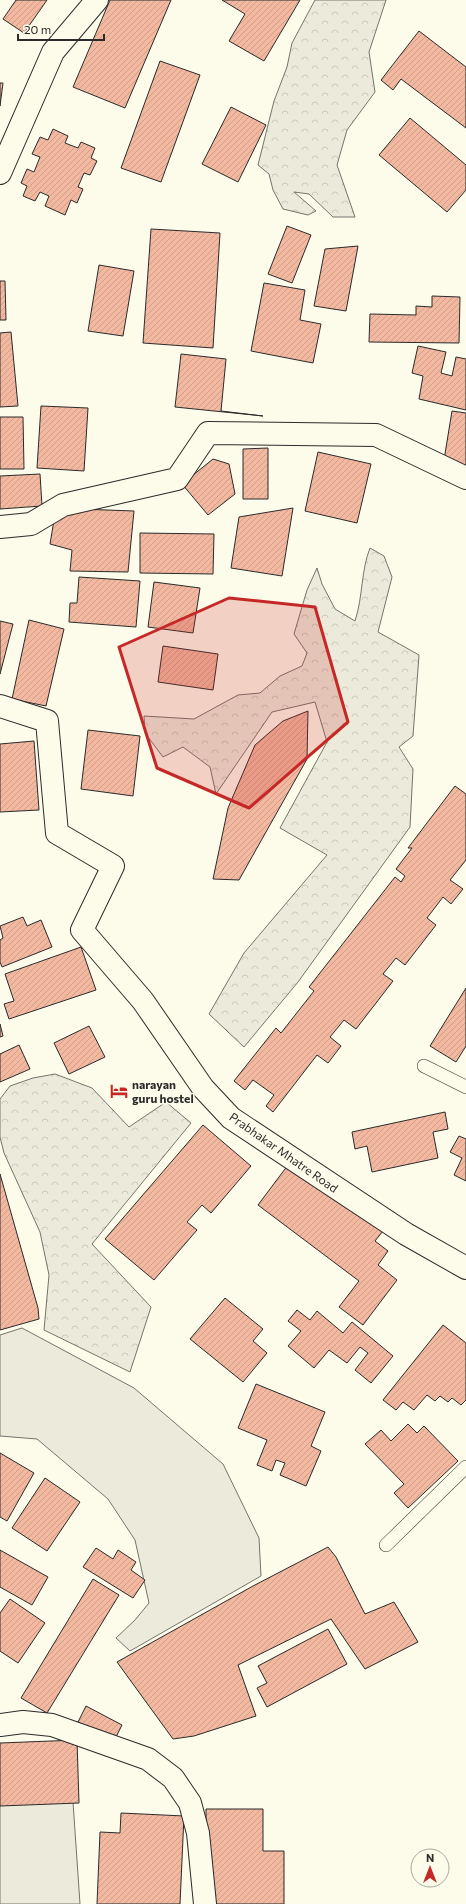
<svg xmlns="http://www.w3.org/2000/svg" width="466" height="1904" font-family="Commissioner,sans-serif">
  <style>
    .green { fill: #ecebdb; stroke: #74746e }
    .forest { fill: url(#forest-crowns); stroke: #74746e }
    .building { fill: url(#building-hatch); stroke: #2b2b2b }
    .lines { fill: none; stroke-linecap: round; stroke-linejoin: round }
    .lane-casing { stroke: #2b2b2b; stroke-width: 14 }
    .street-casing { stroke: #2b2b2b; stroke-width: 24 }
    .lane { stroke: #fdfbea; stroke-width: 13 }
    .street { stroke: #fdfbea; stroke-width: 22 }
    .marked { fill: #c62828; fill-opacity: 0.2; stroke: #c62828; stroke-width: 3; stroke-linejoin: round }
    .labels { text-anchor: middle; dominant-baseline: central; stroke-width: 3; stroke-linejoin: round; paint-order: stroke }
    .poi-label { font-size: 12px; font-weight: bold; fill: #2b2b2b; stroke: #fdfbea; text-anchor: start }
    .street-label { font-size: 12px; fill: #2b2b2b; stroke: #fdfbea }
  </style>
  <defs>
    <pattern id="forest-crowns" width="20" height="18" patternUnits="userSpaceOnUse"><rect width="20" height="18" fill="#ecebdb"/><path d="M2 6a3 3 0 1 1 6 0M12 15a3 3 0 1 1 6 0" fill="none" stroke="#cbcabc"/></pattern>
    <pattern id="building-hatch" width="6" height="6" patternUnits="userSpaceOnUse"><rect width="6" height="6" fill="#f2b8a0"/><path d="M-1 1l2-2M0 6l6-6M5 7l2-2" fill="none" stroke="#d09e8a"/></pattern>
  </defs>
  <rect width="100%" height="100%" fill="#fdfbea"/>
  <g class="green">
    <path d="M22,1328L134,1388L223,1464L259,1538L261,1576L130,1651L116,1638L135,1620L149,1603L135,1540L108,1499L37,1439L0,1436V1335Z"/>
    <path d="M73,1802L80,1904H0V1803Z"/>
  </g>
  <g class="forest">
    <path d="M315,0H386L369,52L375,92L347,130L337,165L355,217H333L309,194L294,192L316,211L308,215L283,209L273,190L269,174L258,165L274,101L287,67L292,43Z"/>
    <path d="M370,548L384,556L392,577L378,632L419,655L413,736L399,747L413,769L410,827L298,982L244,1047L209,1014L244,953L327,855L280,828L327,742L315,702L272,712L216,794L210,767L183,747L163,757L145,733L144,716L194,719L238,695L260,693L280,676L302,666L307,653L294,634L307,590L317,568L322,584L335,609L355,621C363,597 361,570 370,548Z"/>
    <path d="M55,1074L92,1088L129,1127L166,1102L191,1123L92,1244L151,1307L130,1372L44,1330L49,1275L40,1232L4,1153L0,1137V1099L10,1086L33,1078Z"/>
  </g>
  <g class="building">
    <path d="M16,0H47L24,33L3,19Z"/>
    <path d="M110,0H171L125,108L73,87Z"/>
    <path d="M222,0H300L264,61L229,41L245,14Z"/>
    <path d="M419,31L466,67V128L401,79L393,90L381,80Z"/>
    <path d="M160,61L200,75L161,182L121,168Z"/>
    <path d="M0,83H3L0,106Z"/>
    <path d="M231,107L266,125L238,182L202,164Z"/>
    <path d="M410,118L466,165V190L447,212L379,155Z"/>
    <path d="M53,129L68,136L65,143L78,148L81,142L95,148L91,158L97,161L90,175L84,173L78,187L83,189L77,203L71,200L65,215L45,206L49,196L40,192L35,201L23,196L27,186L21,183L27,169L34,172L40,157L32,154L40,137L48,140Z"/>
    <path d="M287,226L311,235L292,283L268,274Z"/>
    <path d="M151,229L220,233L213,348L143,343Z"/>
    <path d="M358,246L346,311L314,306L325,249Z"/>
    <path d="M99,265L134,271L123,336L88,331Z"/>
    <path d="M0,281H5L6,320H0Z"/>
    <path d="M264,283L305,290L300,320L321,324L313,363L251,351Z"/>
    <path d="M432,296L460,297L459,343L369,342L370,314L416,315V306L432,307Z"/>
    <path d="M11,332L18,406L0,407V333Z"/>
    <path d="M418,346L446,352L441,373L452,376L456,357L466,359V410L419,399L423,376L412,373Z"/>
    <path d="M181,354L226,359L221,411L263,416L175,407Z"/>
    <path d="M41,406L88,408L84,471L37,468Z"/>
    <path d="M452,411L466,413V476L443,466Z"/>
    <path d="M0,417H23L24,469H0Z"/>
    <path d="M268,448V499H243V449Z"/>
    <path d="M318,452L371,464L357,523L305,511Z"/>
    <path d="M213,459L229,464L235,494L208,515L182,484Z"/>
    <path d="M40,474L42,506L0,509V476Z"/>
    <path d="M293,508L282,576L231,568L239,517Z"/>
    <path d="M79,509L134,511L128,572L70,571L72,550L50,544L54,520Z"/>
    <path d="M140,533L214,534L213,574L140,573Z"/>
    <path d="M79,577L140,581L136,627L69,622L70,603H77Z"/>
    <path d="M154,582L200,588L193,633L148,627Z"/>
    <path d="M29,620L64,629L46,706L12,699Z"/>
    <path d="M0,621L13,624L0,674Z"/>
    <path d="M163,646L218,654L213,690L158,682Z"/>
    <path d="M308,711L307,759L239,880L213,879L228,808L255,745L283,721Z"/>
    <path d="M88,730L140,736L133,796L81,789Z"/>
    <path d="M34,741L39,810L0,812V744Z"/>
    <path d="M455,786L466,794V860L450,880L463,889L451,904L443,897L427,918L436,925L405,965L396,958L383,974L393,981L356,1029L344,1020L330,1037L341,1046L328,1063L317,1055L273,1112L266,1106L274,1095L253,1080L245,1090L234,1081L276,1028L281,1033L314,991L309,987L395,877L401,882L405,876L396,869L412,848H408Z"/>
    <path d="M23,917L27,926L41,920L52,947L2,967L0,962V940L3,938L0,926Z"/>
    <path d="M81,947L96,990L9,1019L4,1004L14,1001L5,974Z"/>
    <path d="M466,988V1046L456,1062L430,1046Z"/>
    <path d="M0,1024L3,1036L0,1037Z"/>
    <path d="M89,1026L105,1057L69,1074L54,1043Z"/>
    <path d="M19,1045L30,1069L0,1082V1054Z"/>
    <path d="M445,1112L448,1129L433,1132L438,1158L372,1172L367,1146L355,1149L352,1132Z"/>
    <path d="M203,1125L251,1166L211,1213L202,1205L187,1222L197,1230L154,1280L105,1239Z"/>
    <path d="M459,1136L466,1139V1181L454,1175L462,1158L450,1152Z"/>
    <path d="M288,1165L383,1231L375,1241L388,1251L378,1265L397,1280L363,1325L339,1307L359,1281L258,1205Z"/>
    <path d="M0,1174L38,1308L39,1319L0,1330Z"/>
    <path d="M225,1298L263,1329L253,1341L267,1353L243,1382L190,1339Z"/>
    <path d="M297,1310L310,1320L317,1311L343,1333L352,1322L393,1356L371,1383L355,1370L368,1353L360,1347L347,1363L329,1350L314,1368L288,1346L301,1331L288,1321Z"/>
    <path d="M443,1325L466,1343V1400L461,1405L452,1398L448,1402L440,1396L435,1401L427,1395L414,1410L403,1402L396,1410L383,1400Z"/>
    <path d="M256,1384L325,1412L311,1446L321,1451L306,1486L280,1475L285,1463L276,1460L272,1471L257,1465L267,1440L238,1428Z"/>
    <path d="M408,1424L417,1433L424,1426L458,1461L408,1508L394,1493L404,1484L365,1444L381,1430L391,1441Z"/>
    <path d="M0,1453L34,1473L7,1521L0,1517Z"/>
    <path d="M45,1478L80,1502L47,1551L12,1528Z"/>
    <path d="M328,1547L336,1557L365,1614L394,1602L418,1642L365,1669L331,1619L238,1665L256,1716L194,1736L173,1739L117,1662L253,1586Z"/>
    <path d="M96,1548L113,1559L118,1550L136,1562L131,1570L145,1580L133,1598L83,1567Z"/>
    <path d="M0,1550L48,1577L32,1605L0,1587Z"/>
    <path d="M93,1579L119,1595L47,1713L21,1698Z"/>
    <path d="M10,1599L45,1623L18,1663L0,1651V1613Z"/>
    <path d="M328,1629L347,1664L267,1707L257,1688L267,1683L258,1666Z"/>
    <path d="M86,1706L122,1725L114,1741L78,1722Z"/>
    <path d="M77,1740L79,1803L0,1806V1743Z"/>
    <path d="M206,1809H263V1851H284V1904H206Z"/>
    <path d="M121,1813L184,1816L180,1904H97L100,1832L120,1833Z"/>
  </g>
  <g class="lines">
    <g class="lane-casing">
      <g id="lane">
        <path d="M424,1066L466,1087"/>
        <path d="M386,1545L466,1467"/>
      </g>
    </g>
    <g class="street-casing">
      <g id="street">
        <path d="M0,173L53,52L97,0"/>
        <path d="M0,527L31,524L63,505L177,479L208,433L376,435L466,478"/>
        <path d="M0,706L47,721L57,833L113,866L82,930L143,1001L203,1088L231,1118L406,1234L466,1268"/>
        <path d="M0,1725L23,1722L52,1725L148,1759L173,1778L190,1803L198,1833L205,1904"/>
      </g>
    </g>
    <use href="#lane" class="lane"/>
    <use href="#street" class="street"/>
  </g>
  <path class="marked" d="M229,598L315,607L348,722L249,808L157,768L119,647Z"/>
  <defs>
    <g id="hotel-bare" transform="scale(1.38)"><path d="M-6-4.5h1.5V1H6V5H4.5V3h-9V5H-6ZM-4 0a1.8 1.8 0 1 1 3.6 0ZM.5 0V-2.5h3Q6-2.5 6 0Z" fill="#c62828" stroke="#fdfbea" stroke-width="2.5" paint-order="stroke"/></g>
  </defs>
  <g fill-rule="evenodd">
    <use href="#hotel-bare" x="119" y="1091"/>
  </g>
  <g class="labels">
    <g class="poi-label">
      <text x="132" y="1084">narayan<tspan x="132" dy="14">guru hostel</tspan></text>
    </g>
    <g class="street-label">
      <text transform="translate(284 1152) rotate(35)">Prabhakar Mhatre Road</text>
    </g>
  </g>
  <g transform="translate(430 1868)"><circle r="19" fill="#fdfbea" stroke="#a9a89e"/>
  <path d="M0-3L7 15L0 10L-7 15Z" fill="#c62828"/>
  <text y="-6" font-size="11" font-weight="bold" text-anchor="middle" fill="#2b2b2b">N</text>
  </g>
  <path d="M18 34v6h86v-6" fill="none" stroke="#2b2b2b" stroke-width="2"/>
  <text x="24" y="34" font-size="12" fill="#2b2b2b" stroke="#fdfbea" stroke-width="3" paint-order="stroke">20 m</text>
</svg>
